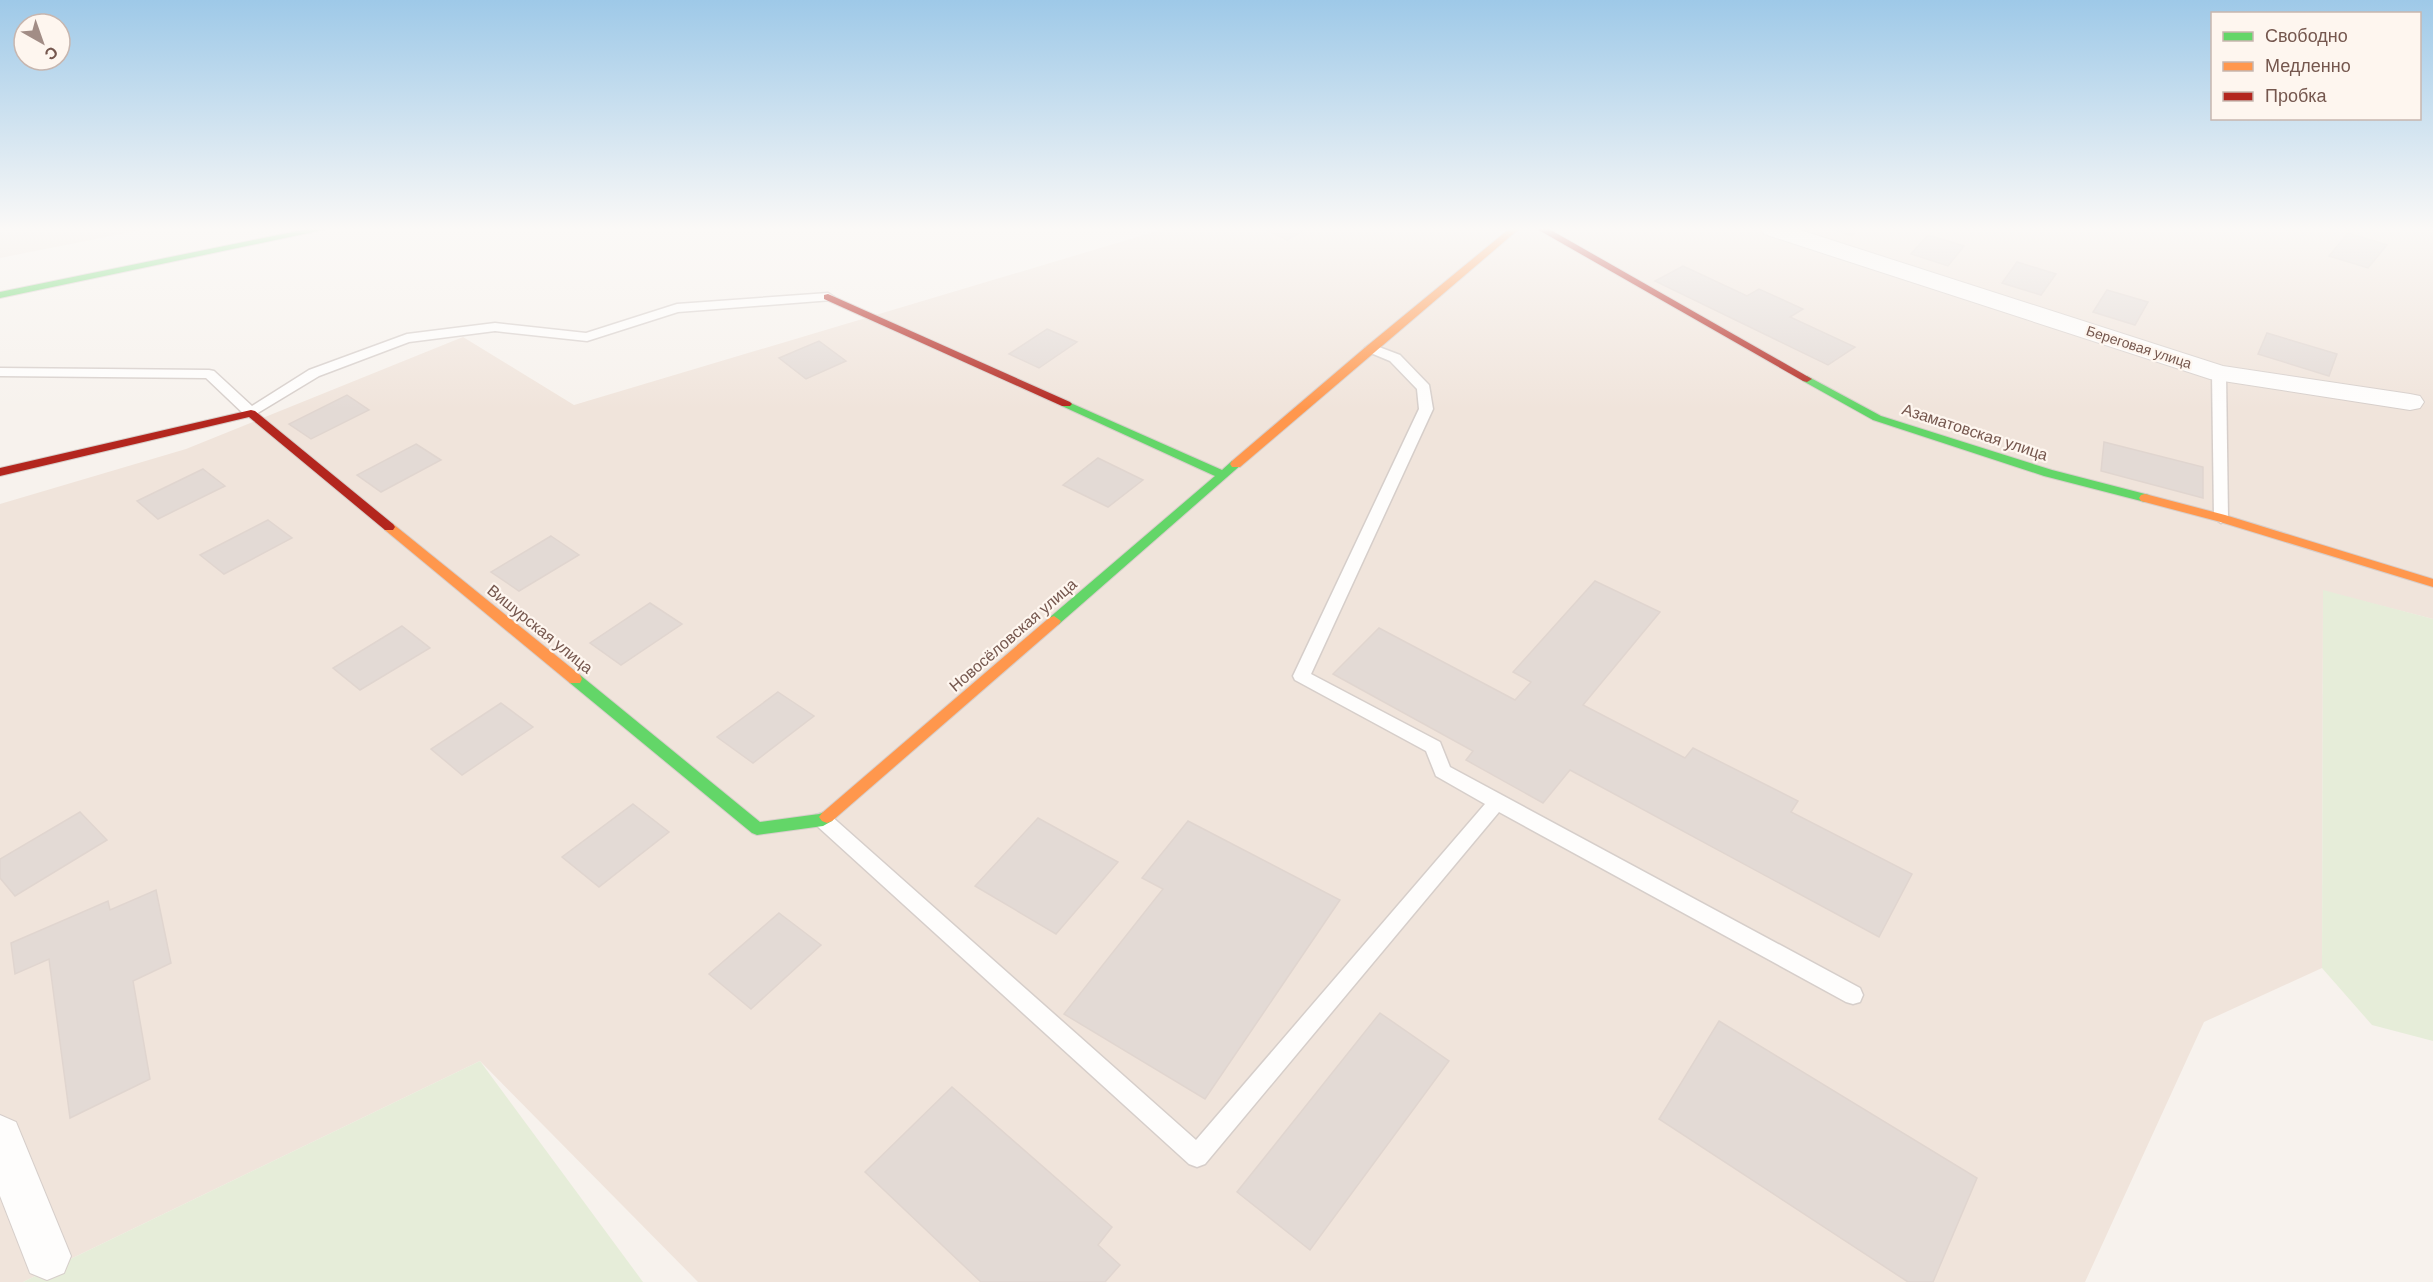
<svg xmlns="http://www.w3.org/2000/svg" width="2433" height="1282" font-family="'DM Sans',sans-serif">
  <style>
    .residential { fill: #f0e4db }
    .green { fill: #e6edd9 }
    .building { fill: #e3dad5; stroke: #e0d5cf; stroke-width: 1.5 }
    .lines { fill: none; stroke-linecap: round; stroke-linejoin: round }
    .lane-casing { stroke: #d6ceca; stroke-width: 3 }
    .street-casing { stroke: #d6ceca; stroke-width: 2 }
    .fast-casing { stroke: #d7ceca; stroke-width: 2 }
    .slow-casing { stroke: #d7ceca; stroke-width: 2 }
    .jam-casing { stroke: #d7ceca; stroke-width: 2 }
    .lane { fill: #fefdfc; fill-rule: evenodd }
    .street { fill: #fefdfc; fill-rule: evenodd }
    .fast { fill: #63d668; fill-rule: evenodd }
    .slow { fill: #ff974d; fill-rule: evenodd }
    .jam { fill: #b3261e; fill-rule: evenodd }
    .labels { text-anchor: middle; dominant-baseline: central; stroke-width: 4.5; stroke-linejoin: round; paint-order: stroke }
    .far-street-label { font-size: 14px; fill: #75574e; stroke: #fef6ef }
    .street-label { font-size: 16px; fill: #75574e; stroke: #fef6ef }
  </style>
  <rect width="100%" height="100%" fill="#f7f2ed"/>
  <g class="residential">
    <path d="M0,229H146L0,258Z"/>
    <path d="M1164,229H2433V619L2323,591L2322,968L2204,1022L2085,1282H698L480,1061L23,1282H0V504L186,449L463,337L574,405Z"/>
  </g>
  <g class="green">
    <path d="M2323,590L2433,619V1041L2372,1025L2322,968Z"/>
    <path d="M480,1061L643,1282H23Z"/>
  </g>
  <g class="building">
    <path d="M1264,229H1306L1287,240Z"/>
    <path d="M1831,229H1858L1852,236Z"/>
    <path d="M2348,233L2387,245L2368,268L2329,256Z"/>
    <path d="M1928,235L1964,246L1948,266L1911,254Z"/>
    <path d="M2017,262L2056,274L2041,295L2002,283Z"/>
    <path d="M1683,266L1747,296L1759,289L1803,309L1790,317L1855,347L1828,365L1655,281Z"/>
    <path d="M2107,290L2148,302L2135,325L2093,312Z"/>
    <path d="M1047,329L1077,342L1039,368L1009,354Z"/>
    <path d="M2267,333L2337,354L2329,376L2258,354Z"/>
    <path d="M819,341L846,361L806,379L779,358Z"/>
    <path d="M347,395L369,410L311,439L289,424Z"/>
    <path d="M2104,442L2203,467V498L2101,471Z"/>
    <path d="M416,444L441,460L381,492L357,475Z"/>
    <path d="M1098,458L1143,480L1108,507L1063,485Z"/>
    <path d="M203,469L225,486L158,519L137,501Z"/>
    <path d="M268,520L292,538L224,574L200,555Z"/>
    <path d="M551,536L579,555L519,591L491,572Z"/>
    <path d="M1595,581L1660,612L1583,705L1685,758L1693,748L1798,801L1791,812L1912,874L1879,937L1570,770L1543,803L1466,760L1473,751L1333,674L1379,628L1515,700L1531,682L1513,672Z"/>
    <path d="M650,603L682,624L621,665L590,643Z"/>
    <path d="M402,626L430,648L360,690L333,668Z"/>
    <path d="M778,692L814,716L753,763L717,737Z"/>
    <path d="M501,703L533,727L462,775L431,749Z"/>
    <path d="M633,804L669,832L599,887L562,857Z"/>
    <path d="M80,812L107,840L15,896L0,878V859Z"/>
    <path d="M1038,818L1118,862L1056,934L975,886Z"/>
    <path d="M1188,821L1340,900L1205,1099L1064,1014L1163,889L1142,878Z"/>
    <path d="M156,890L171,963L133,981L150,1079L70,1118L49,959L15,974L11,943L108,901L110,910Z"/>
    <path d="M779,913L821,945L751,1009L709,974Z"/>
    <path d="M1380,1013L1449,1061L1310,1250L1237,1192Z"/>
    <path d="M1719,1021L1977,1178L1933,1282H1908L1659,1119Z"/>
    <path d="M952,1087L1112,1227L1098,1245L1120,1265L1105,1282H981L865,1172Z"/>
  </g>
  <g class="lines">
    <g class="lane-casing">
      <g id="lane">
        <path d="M828,293L834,297L832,300L678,312L587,341L495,331L409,342L319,376L251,417L246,416L206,378L0,376V368L209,370L214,371L252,406L309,370L407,334L495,323L586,333L677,304Z"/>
        <path d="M1371,344L1400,355L1429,385L1433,409L1311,674L1440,742L1450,767L1860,988L1863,995L1860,1002L1853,1004L1846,1002L1499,812L1205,1164L1197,1167L1189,1164L816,825L814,820L816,815L823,813L830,815L1196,1140L1485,804L1436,776L1426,751L1295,680L1293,676L1419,409L1417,389L1390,361L1366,351L1365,348Z"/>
        <path d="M2219,369L2226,373L2228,518L2221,523L2214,518L2212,373Z"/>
      </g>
    </g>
    <g class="street-casing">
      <g id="street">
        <path d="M1761,229H1797L2223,366L2410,394L2420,396L2424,402L2420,408L2410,410L2210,379L1764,234Z"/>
        <path d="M0,1115L16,1122L71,1256L64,1273L47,1280L30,1273L0,1196Z"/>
      </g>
    </g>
    <g class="fast-casing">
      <g id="fast">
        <path d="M307,229H327L0,298V292Z"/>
        <path d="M1807,376L1881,416L2052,470L2149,495L2151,498L2145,502L2044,476L1873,420L1803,381L1802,379Z"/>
        <path d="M1066,401L1222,470L1232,461H1240L1242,464L1059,624L1054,626L1047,621L1049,618L1215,476L1062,406V402Z"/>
        <path d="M575,674L580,675L760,822L819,814L827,811L832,813L835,817L832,821L823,826L757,835L752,833L570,683L568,679L570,675Z"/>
      </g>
    </g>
    <g class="slow-casing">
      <g id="slow">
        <path d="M1509,229H1519L1240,467H1232L1230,464L1232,461L1367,346Z"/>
        <path d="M2145,494L2225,515L2433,579V587L2217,521L2141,501L2139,498L2141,495Z"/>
        <path d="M389,523L393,524L580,675L582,679L580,683H570L385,530L383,527Z"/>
        <path d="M1054,616L1061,621L1059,624L832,821L827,823L822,821L819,817L822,813L1049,618Z"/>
      </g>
    </g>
    <g class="jam-casing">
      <g id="jam">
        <path d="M1537,229H1549L1812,379L1807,382L1803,381Z"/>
        <path d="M828,294L1070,402L1072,404L1070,406H1062L824,299V295Z"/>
        <path d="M251,410L255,411L393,524L395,527L393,530H385L249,417L0,476V468Z"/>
      </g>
    </g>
    <use href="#lane" class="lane"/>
    <use href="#street" class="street"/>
    <use href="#fast" class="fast"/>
    <use href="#slow" class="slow"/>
    <use href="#jam" class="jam"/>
  </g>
  <linearGradient id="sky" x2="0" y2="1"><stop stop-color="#9ec9e8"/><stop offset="0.56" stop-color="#fbf9f7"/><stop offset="1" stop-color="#fbf9f7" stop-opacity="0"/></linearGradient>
  <rect width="2433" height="409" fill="url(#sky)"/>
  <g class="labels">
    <g class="far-street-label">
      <text transform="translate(2139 347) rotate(18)">Береговая улица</text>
    </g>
    <g class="street-label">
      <text transform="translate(1975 432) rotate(18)">Азаматовская улица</text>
      <text transform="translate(540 629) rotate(39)">Вишурская улица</text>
      <text transform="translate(1013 635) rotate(-41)">Новосёловская улица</text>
    </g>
  </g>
  <rect x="2211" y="12" width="210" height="108" fill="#fef6ef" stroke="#c7b6af" stroke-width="1.5"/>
  <rect x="2223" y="32" width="30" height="9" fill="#63d668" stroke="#c7b6af" stroke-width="1.5"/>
  <text x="2265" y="42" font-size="18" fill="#75574e">Свободно</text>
  <rect x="2223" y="62" width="30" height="9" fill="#ff974d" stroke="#c7b6af" stroke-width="1.5"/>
  <text x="2265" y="72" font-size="18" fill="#75574e">Медленно</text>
  <rect x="2223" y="92" width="30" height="9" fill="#b3261e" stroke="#c7b6af" stroke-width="1.5"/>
  <text x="2265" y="102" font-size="18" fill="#75574e">Пробка</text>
  <g transform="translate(42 42) rotate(140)"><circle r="28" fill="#fef6ef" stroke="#c7b6af" stroke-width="1.5"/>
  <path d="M0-4.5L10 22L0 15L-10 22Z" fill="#a28d86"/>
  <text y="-9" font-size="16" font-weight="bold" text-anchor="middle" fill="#75574e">С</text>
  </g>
</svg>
